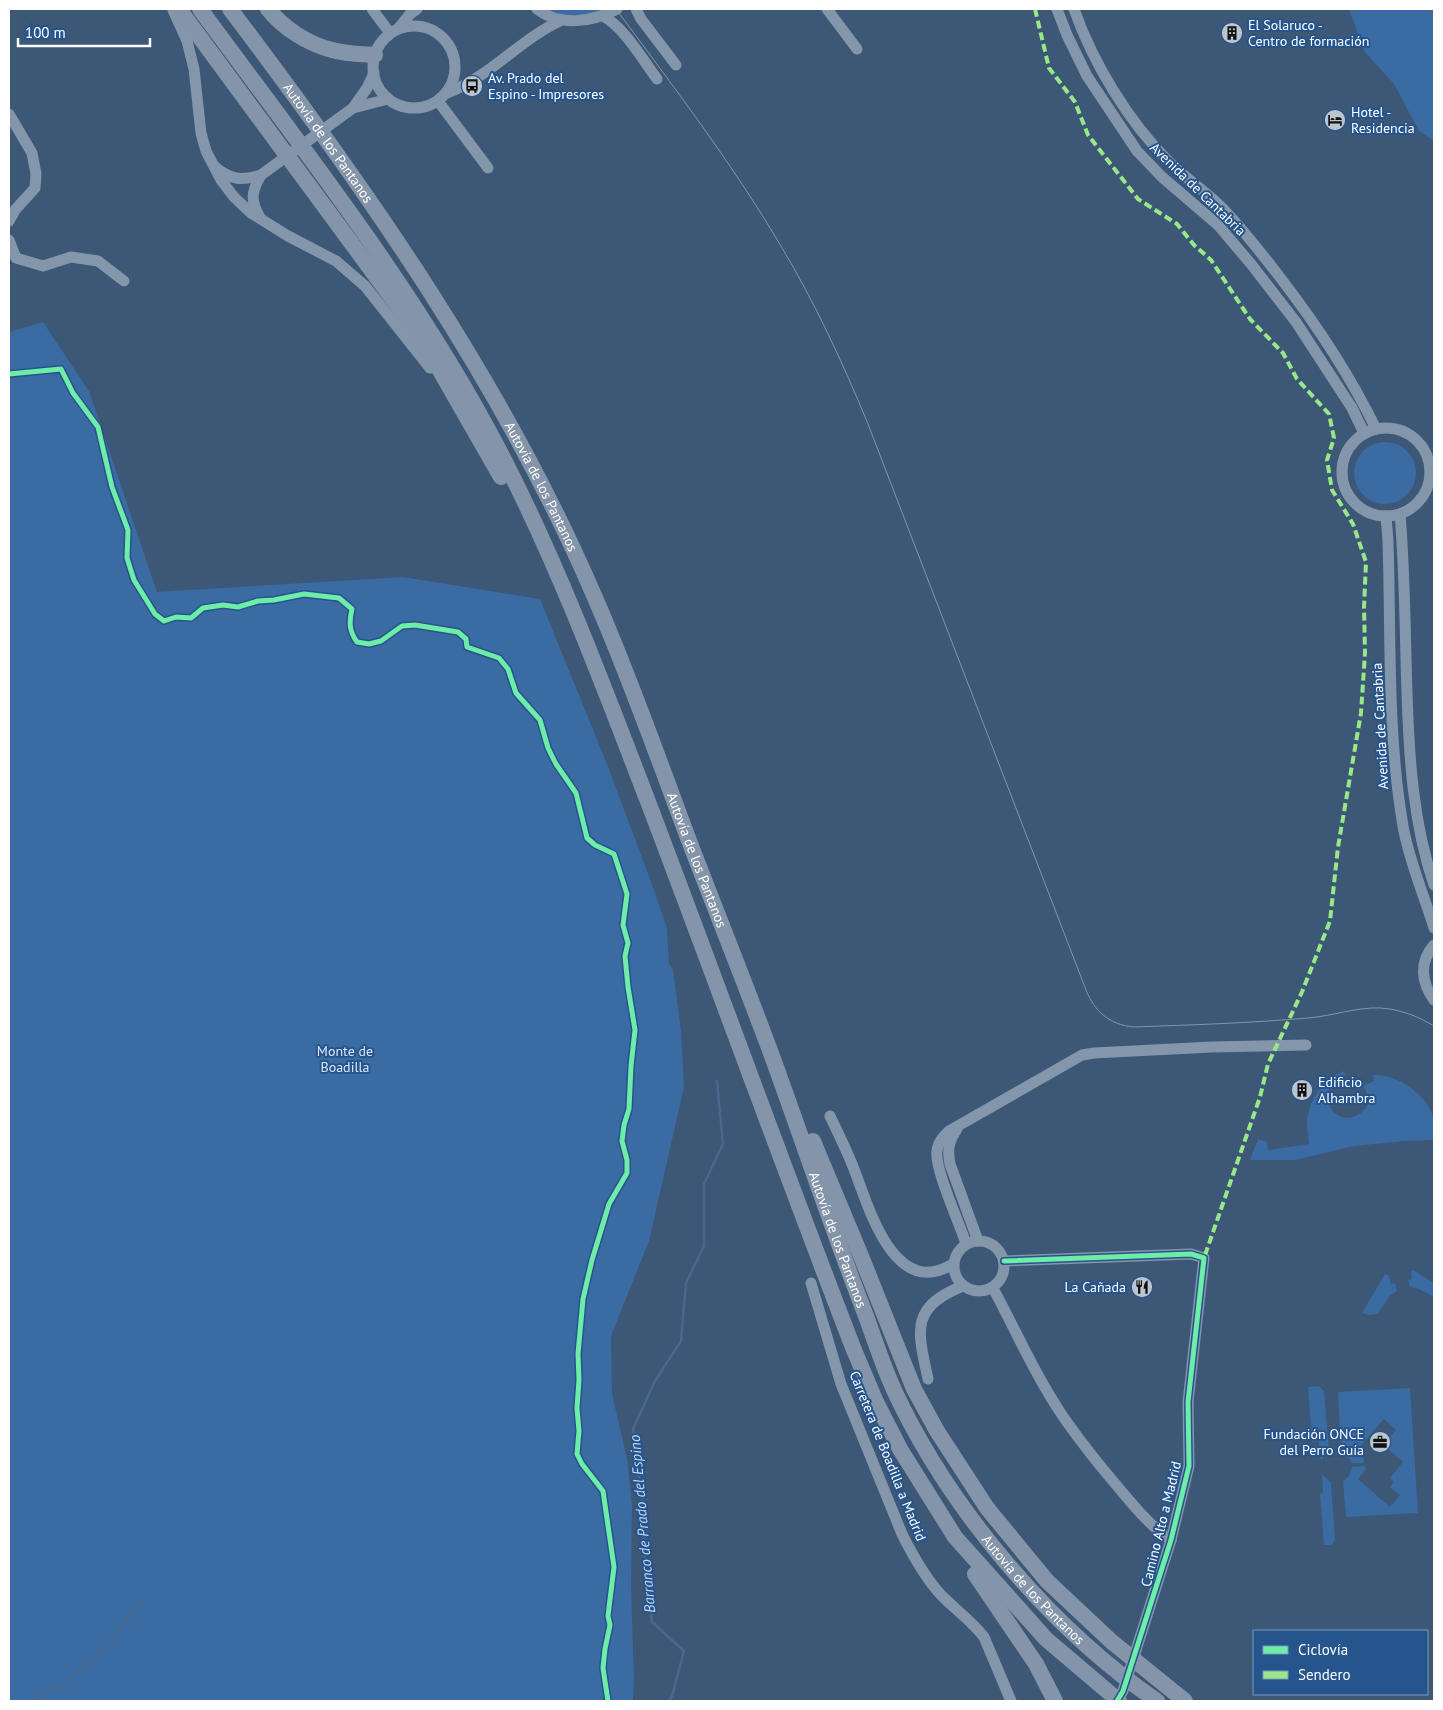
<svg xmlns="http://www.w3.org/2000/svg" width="1443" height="1710" font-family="'PT Sans',sans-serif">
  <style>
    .green { fill: #3a6ba2 }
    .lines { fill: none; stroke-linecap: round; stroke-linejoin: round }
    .stream { stroke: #48688f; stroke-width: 2.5 }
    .minor { stroke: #8496a9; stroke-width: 11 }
    .highway { stroke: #8495a9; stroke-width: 16 }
    .tram { stroke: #8495a9; stroke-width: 1 }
    .quiet { stroke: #98e88a; stroke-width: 4; stroke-dasharray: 8 4; stroke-linecap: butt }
    .cycleway-casing { stroke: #26548d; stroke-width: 8 }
    .cycleway { stroke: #6deda7; stroke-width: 5 }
    .labels { text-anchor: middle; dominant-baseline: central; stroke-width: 4; stroke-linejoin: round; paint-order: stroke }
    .poi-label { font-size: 14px; fill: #fff; stroke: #26548d; text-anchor: start }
    .street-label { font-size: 14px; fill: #fff; stroke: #26548d }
    .park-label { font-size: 14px; fill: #d9e8f8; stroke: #26548d }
    .water-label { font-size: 15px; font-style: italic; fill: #c1d8f2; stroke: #26548d }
  </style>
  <rect width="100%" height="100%" fill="#3d5776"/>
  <g class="green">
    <path d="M547,9H609C587,15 568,21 547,9Z"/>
    <path d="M1349,9H1434V141L1419,131L1394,84L1364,51Z"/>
    <path d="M43,322L89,391L157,592L403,577L540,599L607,764L654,890L667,928L669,964L673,969L681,1031L684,1087L649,1241L611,1336L612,1394L627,1459L632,1506L631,1586L634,1677L633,1701H9V332Z"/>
    <circle cx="1385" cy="473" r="31"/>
    <path d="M1344,1071L1345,1076C1309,1089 1336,1135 1363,1111C1372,1103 1368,1094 1363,1086L1374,1081L1373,1075C1396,1073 1431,1096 1434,1121C1435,1127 1434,1134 1434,1140L1405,1141L1354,1146L1295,1160H1250L1258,1139L1267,1142L1268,1150L1309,1144C1309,1136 1306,1127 1307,1120C1310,1098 1323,1079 1344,1071Z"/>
    <path d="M1413,1270L1434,1283V1297L1419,1289L1410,1287L1408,1280L1412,1279L1411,1272Z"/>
    <path d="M1385,1274L1389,1276L1391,1284L1395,1283L1397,1291L1390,1295L1378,1314L1369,1315L1362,1313Z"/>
    <path d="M1319,1386L1324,1391L1329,1451L1321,1460L1319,1441L1312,1442L1308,1387Z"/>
    <path d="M1410,1388L1418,1513L1346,1517L1343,1481L1349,1476L1352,1467L1365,1466L1366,1469L1358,1479L1390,1507L1400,1495L1390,1487L1394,1482L1390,1478L1403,1462L1388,1449L1392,1444L1387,1440L1396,1430L1384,1419L1356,1451L1364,1458V1463H1352L1349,1458L1341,1451L1338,1392Z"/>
    <path d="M1322,1474L1331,1483L1335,1539L1334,1542L1331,1545H1324L1320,1494L1323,1493Z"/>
  </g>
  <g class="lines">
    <g class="stream">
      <path d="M34,1701L36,1697L60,1687L106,1645L140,1603"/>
      <path d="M669,1701L672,1696L684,1651L652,1622L645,1564L642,1498L633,1429L655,1381L681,1341L686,1283L704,1246V1184L723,1144L717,1081"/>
    </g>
    <g class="minor">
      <path d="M372,9L390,33"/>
      <path d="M537,9C560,27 592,22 617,9"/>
      <path d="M636,9L641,19L676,65"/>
      <path d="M827,9L857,49"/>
      <path d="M1057,9L1067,35L1087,76L1137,151L1162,177L1218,225L1251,264L1296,322L1352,408L1364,433"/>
      <path d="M1074,9C1093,63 1128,121 1169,162C1187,180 1209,193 1226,212C1245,232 1262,254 1279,276C1316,324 1350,375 1376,429"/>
      <path d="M173,10L187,41L194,69L201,133L206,151L221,180L234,197L251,213L288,236L336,261L365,286L430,368"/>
      <path d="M603,16C625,28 642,59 657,79"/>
      <circle cx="414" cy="67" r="41"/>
      <path d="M398,29L410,14L417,9"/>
      <path d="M447,93C490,77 520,39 562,20"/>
      <path d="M438,101L488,168"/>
      <path d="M353,108L388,99"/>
      <path d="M9,114L32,153L36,174L35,188L15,210L9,221"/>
      <path d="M214,166C230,180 241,181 261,175L353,108L367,88L374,73"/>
      <path d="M261,219C250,201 251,192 261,175"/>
      <path d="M9,240L16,258L43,266L71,257L98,261L124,281"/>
      <circle cx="1386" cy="472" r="44"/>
      <path d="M1400,514C1405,573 1405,633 1407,693C1409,757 1413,823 1434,885"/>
      <path d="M1386,516L1388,541C1391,636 1387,733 1403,826C1409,861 1424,895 1434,928"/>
      <path d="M1434,945C1419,962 1421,982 1434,1000"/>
      <path d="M830,1116C838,1133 847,1151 854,1169C869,1208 894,1300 953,1264"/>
      <path d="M957,1129C949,1141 947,1149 950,1164L978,1241"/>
      <circle cx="979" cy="1266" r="25"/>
      <path d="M966,1244C960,1224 934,1168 937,1151C938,1142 943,1137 949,1131L1082,1055L1094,1053L1212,1047L1306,1045"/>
      <path d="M1004,1261L1191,1254L1204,1258L1188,1402L1189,1466L1171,1540L1123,1691L1117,1701"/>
      <path d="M811,1283L841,1384L902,1534C913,1556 925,1578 942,1596C956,1610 972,1621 984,1637L1011,1701"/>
      <path d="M993,1288C1016,1331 1036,1377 1064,1418C1081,1442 1099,1465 1118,1487C1134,1506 1150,1526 1171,1540"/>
      <path d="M928,1379C918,1332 909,1307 963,1286"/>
    </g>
    <g class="highway">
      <path d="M179,9L403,313L438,367L501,477"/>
      <path d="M200,9C305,152 418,294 500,452C558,564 602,682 647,799C717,983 783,1167 854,1350L876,1402L900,1449L955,1537L1046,1639L1119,1701"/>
      <path id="s1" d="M230,9C370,194 504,385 596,600C630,678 658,758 688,838C717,914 748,990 776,1067C806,1150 834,1234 866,1316C875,1341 883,1366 894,1390C949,1508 1050,1628 1157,1701"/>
      <path d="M268,9C283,28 308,44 332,50C346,54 361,54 375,55"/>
      <path d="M813,1141L861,1256L914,1389L937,1431L987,1508L1047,1581L1112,1642L1185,1701"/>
      <path d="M975,1574L1036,1664L1055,1701"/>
    </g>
    <path class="tram" d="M616,9C673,86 732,163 781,246C815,303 843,363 868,424L1086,990C1095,1012 1109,1024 1133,1027C1191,1025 1250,1023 1308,1018C1333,1016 1356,1007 1380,1008C1399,1009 1418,1016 1434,1026"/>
    <path class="quiet" d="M1035,9L1049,68L1075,102L1088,135L1138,199L1177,224L1194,245L1211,260L1250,319L1283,353L1297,379L1329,414L1334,438L1327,460L1332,490L1353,524L1366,562L1364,607L1365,653L1361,713L1338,847L1330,921L1302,992L1268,1064L1260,1097L1204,1258"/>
    <g class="cycleway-casing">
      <g id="cycleway">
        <path d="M9,374L61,369L73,393L98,427L112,487L128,530L127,558L134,580L155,614L164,621L176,617L191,618L203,608L223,605L238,607L258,601L274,600L304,594L339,598L352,609C349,622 349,631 357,642L369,644L381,641L402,626L415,625L458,632L466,639L467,647L499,658L508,669L516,693L540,720L548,748L556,764L576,793L587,838L595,845L614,854L627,894L623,925L628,943L625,956L628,987L635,1030L631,1066L629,1109L624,1125L622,1141L627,1160V1173L609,1204L592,1260L583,1299L578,1354L579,1380L577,1408L579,1431L577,1454L582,1464L603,1491L614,1567L608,1616L610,1625L605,1649L603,1668L608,1701"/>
        <path d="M1004,1261L1191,1254L1204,1258L1188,1402L1189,1466L1171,1540L1123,1691L1117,1701"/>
      </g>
    </g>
    <use href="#cycleway" class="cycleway"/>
  </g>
  <defs>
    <g id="building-disc" transform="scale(1.125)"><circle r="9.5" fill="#bbc4cf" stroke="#26548d"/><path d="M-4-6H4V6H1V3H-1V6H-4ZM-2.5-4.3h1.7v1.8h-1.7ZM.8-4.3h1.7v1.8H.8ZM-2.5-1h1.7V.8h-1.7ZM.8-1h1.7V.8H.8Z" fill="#111"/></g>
    <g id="bus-disc" transform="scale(1.125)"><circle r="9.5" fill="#bbc4cf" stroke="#26548d"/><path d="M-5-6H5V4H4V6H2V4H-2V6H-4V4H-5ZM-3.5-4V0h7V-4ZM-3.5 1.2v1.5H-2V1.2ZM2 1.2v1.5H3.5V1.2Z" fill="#111"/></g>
    <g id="hotel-disc" transform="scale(1.125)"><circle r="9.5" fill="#bbc4cf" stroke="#26548d"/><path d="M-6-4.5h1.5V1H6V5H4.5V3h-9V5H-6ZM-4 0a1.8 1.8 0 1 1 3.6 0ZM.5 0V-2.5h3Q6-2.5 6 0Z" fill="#111"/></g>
    <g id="restaurant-disc" transform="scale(1.125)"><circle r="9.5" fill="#bbc4cf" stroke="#26548d"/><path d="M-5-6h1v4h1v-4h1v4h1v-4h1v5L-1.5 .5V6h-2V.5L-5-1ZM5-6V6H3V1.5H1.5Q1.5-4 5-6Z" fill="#111"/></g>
    <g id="office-disc" transform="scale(1.125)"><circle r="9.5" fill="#bbc4cf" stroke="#26548d"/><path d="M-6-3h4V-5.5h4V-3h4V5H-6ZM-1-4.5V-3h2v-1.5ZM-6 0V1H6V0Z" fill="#111"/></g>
  </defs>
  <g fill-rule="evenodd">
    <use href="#building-disc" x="1232" y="33"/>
    <use href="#bus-disc" x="472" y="86"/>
    <use href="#hotel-disc" x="1335" y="120"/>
    <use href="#building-disc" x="1302" y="1090"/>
    <use href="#restaurant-disc" x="1142" y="1287"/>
    <use href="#office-disc" x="1380" y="1442"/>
  </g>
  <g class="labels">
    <g class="poi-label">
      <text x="1248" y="25">El Solaruco -<tspan x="1248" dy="16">Centro de formación</tspan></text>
      <text x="488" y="78">Av. Prado del<tspan x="488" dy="16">Espino - Impresores</tspan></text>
      <text x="1351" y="112">Hotel -<tspan x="1351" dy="16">Residencia</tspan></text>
      <text x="1318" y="1082">Edificio<tspan x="1318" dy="16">Alhambra</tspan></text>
      <text x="1126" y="1287" text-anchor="end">La Cañada</text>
      <text x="1364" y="1434" text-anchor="end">Fundación ONCE<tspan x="1364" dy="16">del Perro Guía</tspan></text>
    </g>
    <g class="street-label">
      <text stroke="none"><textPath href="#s1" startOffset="166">Autovía de los Pantanos</textPath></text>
      <text transform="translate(1198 189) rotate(44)">Avenida de Cantabria</text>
      <text stroke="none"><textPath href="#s1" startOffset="571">Autovía de los Pantanos</textPath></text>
      <text transform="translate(1380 726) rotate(-93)">Avenida de Cantabria</text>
      <text stroke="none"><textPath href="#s1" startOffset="976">Autovía de los Pantanos</textPath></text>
      <text stroke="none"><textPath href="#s1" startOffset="1381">Autovía de los Pantanos</textPath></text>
      <text transform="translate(888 1456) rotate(68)">Carretera de Boadilla a Madrid</text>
      <text transform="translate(1161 1524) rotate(-76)">Camino Alto a Madrid</text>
      <text stroke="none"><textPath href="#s1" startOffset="1786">Autovía de los Pantanos</textPath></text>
    </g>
    <g class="park-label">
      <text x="345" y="1051">Monte de<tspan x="345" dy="16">Boadilla</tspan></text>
    </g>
    <g class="water-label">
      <text transform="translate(642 1524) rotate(-95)">Barranco de Prado del Espino</text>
    </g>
  </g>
  <rect width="1443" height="1710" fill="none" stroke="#ffffff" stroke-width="20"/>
  <rect x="1253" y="1630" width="175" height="65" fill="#26548d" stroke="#7d98bb"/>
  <rect x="1263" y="1646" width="25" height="8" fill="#6deda7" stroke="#7d98bb"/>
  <text x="1298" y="1655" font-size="15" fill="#ffffff">Ciclovía</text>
  <rect x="1263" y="1671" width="25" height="8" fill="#98e88a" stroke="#7d98bb"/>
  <text x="1298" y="1680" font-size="15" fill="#ffffff">Sendero</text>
  <path d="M18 38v8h132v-8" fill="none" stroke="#ffffff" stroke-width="2.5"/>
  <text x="25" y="38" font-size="15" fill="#ffffff" stroke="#26548d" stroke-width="4" paint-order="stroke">100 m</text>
</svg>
